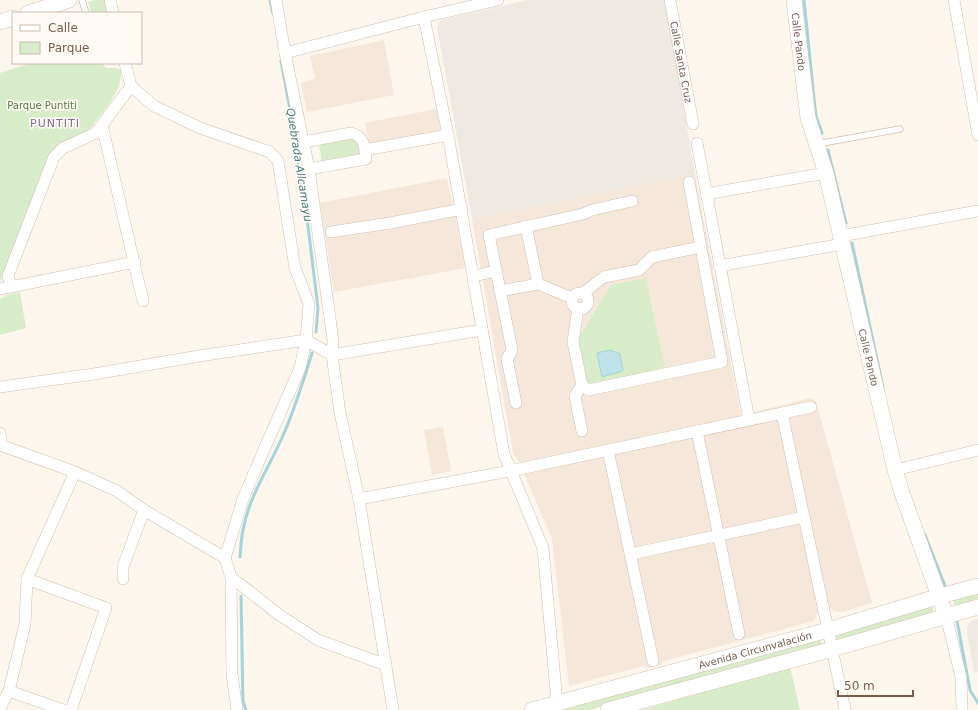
<svg xmlns="http://www.w3.org/2000/svg" width="978" height="710" font-family="'DejaVu Sans',sans-serif">
  <style>
    .residential { fill: #f5e8da }
    .industrial { fill: #efe9e4 }
    .green { fill: #d8ecc9 }
    .water { fill: #bfe3e8; stroke: #a5d3da }
    .lines { fill: none; stroke-linecap: round; stroke-linejoin: round }
    .stream { stroke: #a5d3da; stroke-width: 3 }
    .lane-casing { stroke: #d1beb0; stroke-width: 7 }
    .street-casing { stroke: #d1beb0; stroke-width: 12 }
    .secondary-casing { stroke: #d6c0b0; stroke-width: 16 }
    .lane { stroke: #fff; stroke-width: 5.5 }
    .street { stroke: #fff; stroke-width: 11 }
    .secondary { stroke: #fff; stroke-width: 15 }
    .labels { text-anchor: middle; dominant-baseline: central; stroke-width: 3.5; stroke-linejoin: round; paint-order: stroke }
    .street-label { font-size: 10px; fill: #7a5c4d; stroke: #fffaf3 }
    .park-label { font-size: 10px; fill: #537a41; stroke: #fffaf3 }
    .neighbourhood-label { font-size: 11px; letter-spacing: 1px; fill: #846695; stroke: #fffaf3 }
    .water-label { font-size: 11px; font-style: italic; fill: #437c86; stroke: #fffaf3 }
  </style>
  <rect width="100%" height="100%" fill="#fdf6ec"/>
  <g class="residential">
    <path d="M384,40L394,95L307,112L301,84L315,78L310,56Z"/>
    <path d="M436,109L440,127L439,130L435,132L369,144L365,123Z"/>
    <path d="M695,174L741,415L811,398L816,402L872,603L842,612L834,611L831,608L818,612L814,621L664,661L662,664L647,668L643,666L569,686L552,539L519,462L513,453L472,219Z"/>
    <path d="M447,178L466,268L334,292L320,203Z"/>
    <path d="M443,427L451,471L432,475L424,430Z"/>
  </g>
  <g class="industrial">
    <path d="M528,0H665L695,174L472,219L437,27L441,20Z"/>
    <path d="M978,619V672L974,673L967,632L968,624L972,621Z"/>
  </g>
  <g class="green">
    <path d="M95,0H104L107,13H91L88,2Z"/>
    <path d="M31,63H102L106,68H116L122,70L119,86L110,103L90,129L56,146L49,156L0,282V73Z"/>
    <path d="M354,136L360,142V155L322,164L319,143Z"/>
    <path d="M646,278L665,370L587,385L577,341L611,285Z"/>
    <path d="M20,292L26,328L0,335V299L7,295Z"/>
    <path d="M978,589V602L956,608L952,596Z"/>
    <path d="M931,602L934,614L838,642L835,632Z"/>
    <path d="M819,636L823,646L589,710H551Z"/>
    <path d="M790,667L800,710H642Z"/>
  </g>
  <path class="water" d="M610,350L620,354L623,370L620,372L602,377L597,353Z"/>
  <g class="lines">
    <g class="stream">
      <path d="M270,0L273,14"/>
      <path d="M804,0L814,99L816,116L822,133"/>
      <path d="M281,61L292,120L295,147L308,226L318,308L316,332"/>
      <path d="M828,150L846,223"/>
      <path d="M852,243L883,387"/>
      <path d="M925,535L945,586"/>
      <path d="M240,557C241,548 241,539 243,530C249,497 268,469 281,440C294,412 303,382 312,353"/>
      <path d="M241,596L243,701L246,710"/>
      <path d="M957,621L970,690L978,703"/>
    </g>
    <g class="lane-casing">
      <g id="lane">
        <path d="M82,0L86,13"/>
        <path d="M817,144L900,129"/>
      </g>
    </g>
    <g class="street-casing">
      <g id="street">
        <path d="M110,0L113,13"/>
        <path d="M276,0L285,53L309,169L333,340L332,355L340,413L359,499L393,710"/>
        <path id="s1" d="M670,0L693,124"/>
        <path d="M954,0L978,135"/>
        <path d="M424,17L448,135L504,454L543,548L557,703"/>
        <path d="M285,53L424,17L498,0"/>
        <path d="M125,63L131,86L154,106L200,128L270,152L278,161L295,268L309,304L306,340L300,368L263,452L243,499L225,558L231,577L232,674L237,710"/>
        <path d="M102,125L143,301"/>
        <path d="M304,142L351,133C364,136 365,147 366,159L309,169"/>
        <path d="M697,143L749,420"/>
        <path d="M365,150L448,135"/>
        <path d="M706,194L826,173"/>
        <path d="M526,226L538,284"/>
        <path d="M331,232L390,223L462,209"/>
        <path d="M841,236L978,211"/>
        <path d="M719,266L843,244"/>
        <path d="M474,276L496,271"/>
        <path d="M11,286L8,276L54,157L63,148L96,133L131,86"/>
        <path d="M0,289L135,262"/>
        <path d="M500,291L538,284L572,298"/>
        <circle cx="580" cy="301" r="8"/>
        <path d="M583,293L604,277L639,270L652,257L701,247"/>
        <path d="M578,308L573,342L582,385L575,396L582,431"/>
        <path d="M582,385L588,390L722,362L689,182"/>
        <path d="M0,387L94,374L199,356L306,340L332,355L482,330"/>
        <path d="M516,403L507,359L512,350L489,235L583,214L592,210L632,201"/>
        <path d="M782,413L845,710"/>
        <path d="M697,431L739,634"/>
        <path d="M0,433L1,445"/>
        <path d="M0,445L75,472L117,491L144,510L225,558"/>
        <path d="M608,450L653,661"/>
        <path d="M895,470L978,450"/>
        <path d="M359,499L510,471L811,407"/>
        <path d="M631,554L804,517"/>
        <path d="M231,577L278,614L318,640L386,665"/>
        <path d="M27,579L106,608L71,710"/>
        <path d="M123,579V567L144,510"/>
        <path d="M946,616L961,677L962,710"/>
        <path d="M9,691L63,710"/>
        <path d="M0,708L9,691L25,624L27,579L75,472"/>
      </g>
    </g>
    <g class="secondary-casing">
      <g id="secondary">
        <path id="s2" d="M794,0L808,118L826,173L895,470L902,493L946,616"/>
        <path d="M28,13L69,0"/>
        <path d="M0,22L13,18"/>
        <path id="s3" d="M532,710L828,630L940,596L978,586"/>
        <path d="M608,710L833,649L978,607"/>
      </g>
    </g>
    <use href="#lane" class="lane"/>
    <use href="#street" class="street"/>
    <use href="#secondary" class="secondary"/>
  </g>
  <g class="labels">
    <g class="street-label">
      <text stroke="none"><textPath href="#s2" startOffset="42">Calle Pando</textPath></text>
      <text stroke="none"><textPath href="#s1" startOffset="63">Calle Santa Cruz</textPath></text>
      <text stroke="none"><textPath href="#s2" startOffset="366">Calle Pando</textPath></text>
      <text stroke="none"><textPath href="#s3" startOffset="231">Avenida Circunvalación</textPath></text>
    </g>
    <g class="park-label">
      <text x="42" y="105">Parque Puntiti</text>
    </g>
    <g class="neighbourhood-label">
      <text x="55" y="123">PUNTITI</text>
    </g>
    <g class="water-label">
      <text transform="translate(299 165) rotate(81)">Quebrada Allcamayu</text>
    </g>
  </g>
  <rect x="12" y="12" width="130" height="52" fill="#fffaf3" stroke="#cabbb1"/>
  <rect x="20" y="25" width="20" height="6" fill="#ffffff" stroke="#cabbb1"/>
  <text x="48" y="32" font-size="12" fill="#7a5c4d">Calle</text>
  <rect x="20" y="42" width="20" height="12" fill="#d8ecc9" stroke="#cabbb1"/>
  <text x="48" y="52" font-size="12" fill="#7a5c4d">Parque</text>
  <path d="M838 690v6h75v-6" fill="none" stroke="#7a5c4d" stroke-width="2"/>
  <text x="844" y="690" font-size="12" fill="#7a5c4d" stroke="#fffaf3" stroke-width="3" paint-order="stroke">50 m</text>
</svg>
